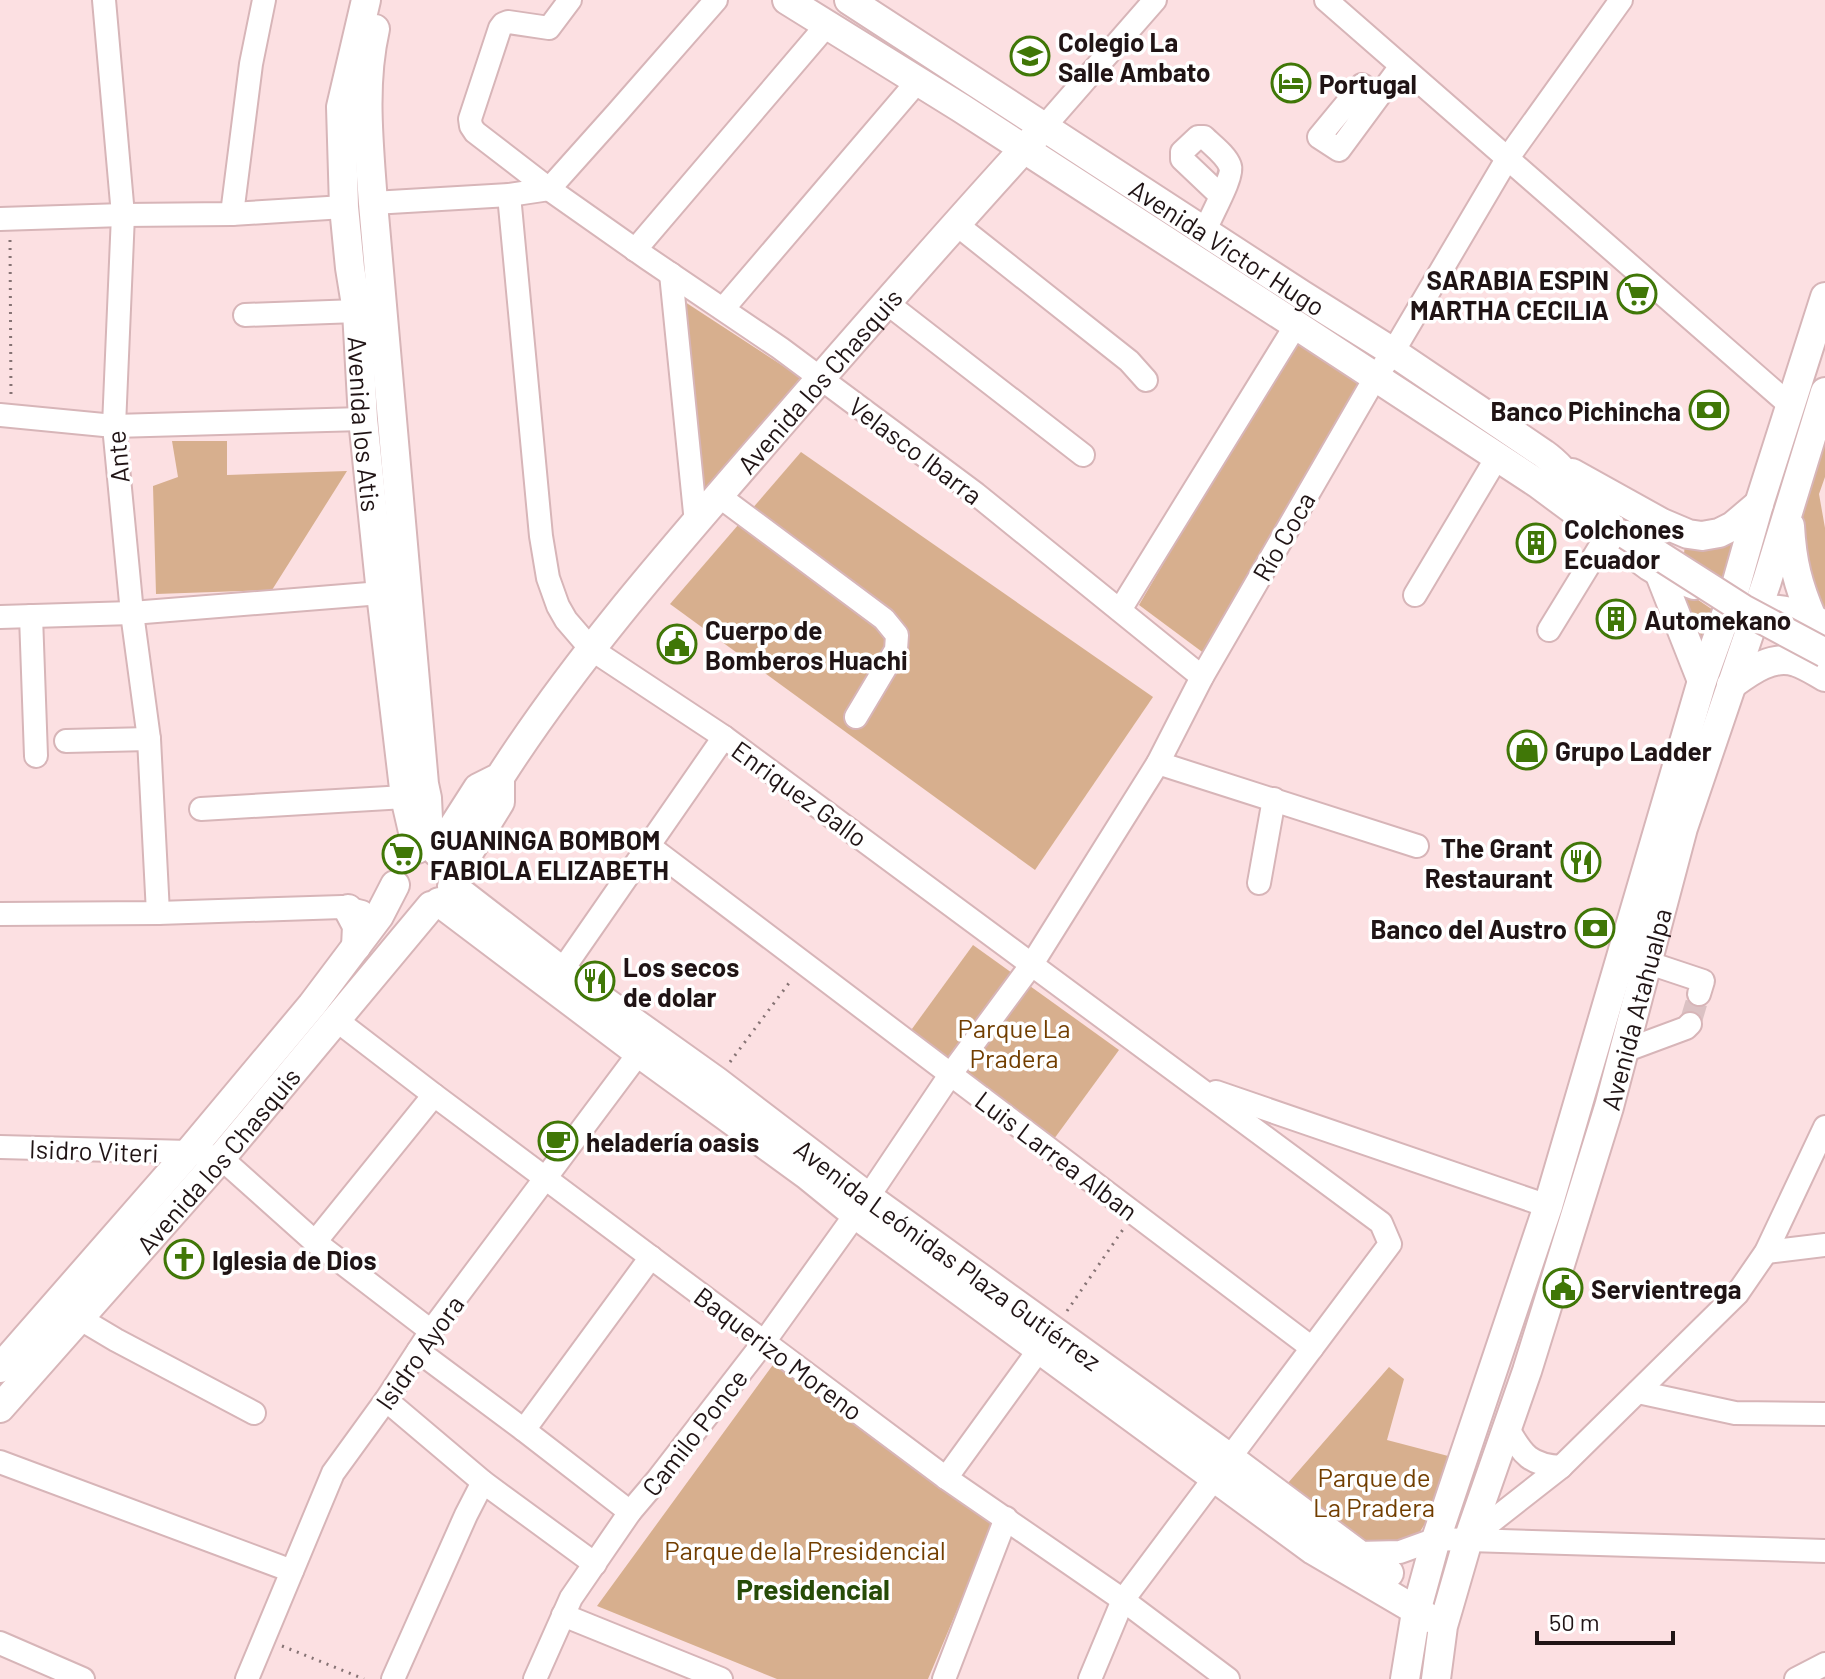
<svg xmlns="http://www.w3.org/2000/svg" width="1825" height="1679" font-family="Barlow,sans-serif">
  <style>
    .green { fill: #d7af8e }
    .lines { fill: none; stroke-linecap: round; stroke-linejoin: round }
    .minor-tunnel { stroke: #dbc1c3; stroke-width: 22; stroke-dasharray: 22 11; stroke-linecap: butt }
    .minor-casing { stroke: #d7b5b8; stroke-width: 26 }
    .major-casing { stroke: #d7b5b8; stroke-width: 32 }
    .path { stroke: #867374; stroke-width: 3; stroke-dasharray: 2 6; stroke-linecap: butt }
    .minor { stroke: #fff; stroke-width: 22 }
    .major { stroke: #fff; stroke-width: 28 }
    .major-bridge-casing { stroke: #d7b5b8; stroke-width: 32; stroke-linecap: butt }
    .major-bridge { stroke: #fff; stroke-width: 28 }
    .labels { text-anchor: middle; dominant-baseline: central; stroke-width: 7; stroke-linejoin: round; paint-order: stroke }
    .poi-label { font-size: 26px; font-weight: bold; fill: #201415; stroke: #fff; text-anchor: start }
    .street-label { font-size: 26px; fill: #201415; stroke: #fff }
    .park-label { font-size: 26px; fill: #723e00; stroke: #fff }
    .neighbourhood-label { font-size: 28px; font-weight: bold; fill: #274b08; stroke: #fff }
  </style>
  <rect width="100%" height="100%" fill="#fce0e2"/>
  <g class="green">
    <path d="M685,302L803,379L699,502Z"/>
    <path d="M1295,339L1367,381L1209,657L1139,605Z"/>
    <path d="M1825,438V477L1819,494L1825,528V609L1822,606L1797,539L1801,501Z"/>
    <path d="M172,441H227V475L347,471L272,590L156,594L153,486L178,477Z"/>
    <path d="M801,452L1153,697L1035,870L670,604Z"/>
    <path d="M1737,542L1726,578L1721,581L1684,554L1685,543Z"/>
    <path d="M1676,585L1713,610L1698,658Z"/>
    <path d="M973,945L1119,1050L1054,1139L909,1033Z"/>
    <path d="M775,1362L809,1386V1391L954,1494L995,1520L928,1679H777L597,1606Z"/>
    <path d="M1389,1367L1404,1379L1387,1440L1452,1457L1440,1499L1415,1540L1391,1545L1353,1541L1281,1491Z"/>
  </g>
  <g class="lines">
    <path class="minor-tunnel" d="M1690,1024L1699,994"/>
    <g class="minor-casing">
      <g id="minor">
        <path d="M104,0L123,215L114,426L132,613L149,739L158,913"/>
        <path d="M570,0L549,28L508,22L503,24L500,28L470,119L471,126L475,132L549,189L647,258L780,348L976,494L1202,677"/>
        <path d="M1326,0L1791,406"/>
        <path d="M1378,97L1362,85L1319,137L1339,150L1401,66"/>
        <path d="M1044,127L1155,0"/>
        <path d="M509,195L541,536L548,578L558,606L566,620L591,649L724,737L1381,1223L1390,1244L1123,1600L1090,1679"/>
        <path d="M373,203L509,195L549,189L617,113L716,0"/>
        <path d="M232,214L251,64L264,0"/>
        <path d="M0,219L123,215L232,214L344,207"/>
        <path d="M956,224L1129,361L1146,380"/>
        <path d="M1205,231C1210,217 1234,176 1230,166C1226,155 1212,145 1204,137H1198L1182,152V159L1221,196"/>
        <path d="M635,250L826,26"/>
        <path d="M671,274L696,523"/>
        <path d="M887,303L1083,455"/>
        <path d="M723,309L917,82"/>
        <path d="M245,315L357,311"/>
        <path d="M0,415L114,426L363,419"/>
        <path d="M719,496L884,619L897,635L896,650L856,717"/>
        <path d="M1415,595L1496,459"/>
        <path d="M1120,610L1296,325"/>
        <path d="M31,616L36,756"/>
        <path d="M0,617L132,613L381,593"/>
        <path d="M1549,630L1606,537"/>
        <path d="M66,741L149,739"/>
        <path d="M1158,763L1417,846"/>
        <path d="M201,809L405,797"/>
        <path d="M649,846L1312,1348"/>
        <path d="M1259,883L1274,799"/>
        <path d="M0,914L158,913L342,907L362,912"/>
        <path d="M1649,963L1703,981L1699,994"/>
        <path d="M554,982L724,737"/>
        <path d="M335,1019L434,1095L946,1478L1123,1600L1228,1679"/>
        <path d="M1624,1051L1686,1028L1690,1024"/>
        <path d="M1216,1092L1548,1206"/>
        <path d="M0,1147L189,1152L221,1158L315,1242L431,1331"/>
        <path d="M315,1242L434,1095"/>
        <path d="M1766,1252L1825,1245"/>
        <path d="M79,1318L116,1340L254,1413"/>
        <path d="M418,1351L524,1430L630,1512"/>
        <path d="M1638,1392L1735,1413L1825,1414"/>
        <path d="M386,1400L483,1482L595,1564"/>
        <path d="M1508,1429C1523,1455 1530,1465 1561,1467"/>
        <path d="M524,1430L651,1257"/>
        <path d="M0,1462L292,1571"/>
        <path d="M946,1478L1049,1336"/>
        <path d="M1468,1540L1561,1467L1737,1294L1766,1252L1825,1127"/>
        <path d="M1357,1553L1400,1552L1436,1539L1825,1551"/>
        <path d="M563,1615L721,1679"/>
        <path d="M0,1643L83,1679"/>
        <path d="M247,1679L333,1473L386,1400L431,1331L639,1053"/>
        <path d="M393,1679L466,1515L483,1482"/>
        <path d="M535,1679L571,1598L630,1512L658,1479L764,1342L868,1197L950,1075L1032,964L1158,763L1202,677L1375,378L1393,352L1507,159L1621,0"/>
        <path d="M944,1679L1006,1518"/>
        <path d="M1796,1679L1825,1664"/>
      </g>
    </g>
    <g class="major-casing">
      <g id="major">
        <path id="s1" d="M366,0L341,107L344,207L350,268L357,311L363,419L381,593L405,797L417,849"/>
        <path d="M787,0L961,108L1296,325L1537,483L1649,566L1659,572L1694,585"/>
        <path id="s2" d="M849,0L1302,295L1393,352L1544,454C1568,471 1583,499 1606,518"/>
        <path d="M375,29C362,86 369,145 373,203L424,784L427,798L429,840"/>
        <path d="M1572,473L1662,523L1688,534L1702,536L1719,533L1733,526L1759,504"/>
        <path d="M1790,526C1792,562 1798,585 1812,618"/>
        <path d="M1659,572L1702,681"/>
        <path d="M1741,612C1769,606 1799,610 1824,625"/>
        <path d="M1731,685C1749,672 1772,654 1796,662C1806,665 1816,672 1825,677"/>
        <path id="s3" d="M437,852L478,788L500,777C575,660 668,554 759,449C853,341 947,232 1044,127"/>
        <path d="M453,878L500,802V777"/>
        <path id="s4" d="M452,886L562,971L716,1081L868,1197L1230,1458L1357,1553L1389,1573"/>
        <path d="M439,902L639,1053L807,1175L855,1214L1313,1550L1429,1618"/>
        <path d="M348,909L357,926L356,947"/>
        <path d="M0,1368L189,1152L312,1005L379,916L395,885"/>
        <path id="s5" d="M0,1408L221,1158L431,906"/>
        <path d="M1405,1679L1416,1612L1436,1539L1548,1206L1702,681L1734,592L1759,504L1825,297"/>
        <path id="s6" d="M1436,1679L1443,1626L1448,1609L1468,1540L1527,1371L1609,1107L1683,828L1767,581L1825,392"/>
      </g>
    </g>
    <g class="path">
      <path d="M10,240L11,396"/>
      <path d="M730,1062L792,979"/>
      <path d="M1067,1311L1124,1228"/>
      <path d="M282,1646L364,1679"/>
    </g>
    <use href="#minor" class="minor"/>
    <use href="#major" class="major"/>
    <g class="major-bridge-casing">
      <path id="major-bridge" d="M1627,535L1743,609L1825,653"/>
    </g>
    <use href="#major-bridge" class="major-bridge"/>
  </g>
  <defs>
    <g id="school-ring" transform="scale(2)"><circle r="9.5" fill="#fff" stroke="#407707" stroke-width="1.5"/><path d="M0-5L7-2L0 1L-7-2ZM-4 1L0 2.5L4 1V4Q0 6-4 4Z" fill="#407707"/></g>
    <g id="hotel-ring" transform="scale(2)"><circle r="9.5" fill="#fff" stroke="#407707" stroke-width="1.5"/><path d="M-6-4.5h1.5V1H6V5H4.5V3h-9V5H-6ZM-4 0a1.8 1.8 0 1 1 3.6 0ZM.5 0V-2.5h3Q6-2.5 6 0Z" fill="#407707"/></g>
    <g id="supermarket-ring" transform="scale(2)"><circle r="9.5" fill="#fff" stroke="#407707" stroke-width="1.5"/><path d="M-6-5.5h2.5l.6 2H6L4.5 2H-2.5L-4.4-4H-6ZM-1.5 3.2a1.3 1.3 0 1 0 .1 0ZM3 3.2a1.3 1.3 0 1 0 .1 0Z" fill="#407707"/></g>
    <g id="bank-ring" transform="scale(2)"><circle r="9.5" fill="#fff" stroke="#407707" stroke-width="1.5"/><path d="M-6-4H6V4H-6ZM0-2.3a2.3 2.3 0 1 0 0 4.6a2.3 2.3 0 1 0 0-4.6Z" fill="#407707"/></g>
    <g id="building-ring" transform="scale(2)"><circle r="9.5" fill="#fff" stroke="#407707" stroke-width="1.5"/><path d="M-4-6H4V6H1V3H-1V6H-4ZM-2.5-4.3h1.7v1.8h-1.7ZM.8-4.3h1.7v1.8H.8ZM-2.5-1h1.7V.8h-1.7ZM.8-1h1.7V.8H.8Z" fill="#407707"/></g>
    <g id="civic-ring" transform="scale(2)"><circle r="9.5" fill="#fff" stroke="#407707" stroke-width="1.5"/><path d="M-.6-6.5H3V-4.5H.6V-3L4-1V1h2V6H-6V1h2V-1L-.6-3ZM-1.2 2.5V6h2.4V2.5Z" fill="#407707"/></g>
    <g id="shop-ring" transform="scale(2)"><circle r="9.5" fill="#fff" stroke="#407707" stroke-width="1.5"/><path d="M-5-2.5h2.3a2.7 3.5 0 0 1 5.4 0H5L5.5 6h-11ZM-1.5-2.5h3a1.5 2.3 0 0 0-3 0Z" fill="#407707"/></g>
    <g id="restaurant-ring" transform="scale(2)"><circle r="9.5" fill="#fff" stroke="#407707" stroke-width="1.5"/><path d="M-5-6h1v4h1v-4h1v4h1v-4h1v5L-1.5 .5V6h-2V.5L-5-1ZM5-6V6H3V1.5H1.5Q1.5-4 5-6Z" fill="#407707"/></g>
    <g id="cafe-ring" transform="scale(2)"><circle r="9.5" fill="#fff" stroke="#407707" stroke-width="1.5"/><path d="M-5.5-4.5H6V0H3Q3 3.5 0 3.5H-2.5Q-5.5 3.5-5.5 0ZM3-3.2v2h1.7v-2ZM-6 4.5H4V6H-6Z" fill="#407707"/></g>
    <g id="church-ring" transform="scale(2)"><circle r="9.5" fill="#fff" stroke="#407707" stroke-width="1.5"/><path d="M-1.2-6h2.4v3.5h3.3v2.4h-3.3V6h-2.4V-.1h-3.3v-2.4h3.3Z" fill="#407707"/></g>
  </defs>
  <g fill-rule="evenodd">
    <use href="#school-ring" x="1030" y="56"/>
    <use href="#hotel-ring" x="1291" y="83"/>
    <use href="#supermarket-ring" x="1637" y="294"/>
    <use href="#bank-ring" x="1709" y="410"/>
    <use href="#building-ring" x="1536" y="543"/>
    <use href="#building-ring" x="1616" y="619"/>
    <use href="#civic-ring" x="677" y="644"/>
    <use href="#shop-ring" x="1527" y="750"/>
    <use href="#supermarket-ring" x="402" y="854"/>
    <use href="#restaurant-ring" x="1581" y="862"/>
    <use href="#bank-ring" x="1595" y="928"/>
    <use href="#restaurant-ring" x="595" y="981"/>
    <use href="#cafe-ring" x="558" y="1141"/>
    <use href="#church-ring" x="184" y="1259"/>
    <use href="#civic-ring" x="1563" y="1288"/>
  </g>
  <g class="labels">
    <g class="poi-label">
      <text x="1058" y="41">Colegio La<tspan x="1058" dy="30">Salle Ambato</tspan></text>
      <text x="1319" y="83">Portugal</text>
      <text x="1609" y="279" text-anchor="end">SARABIA ESPIN<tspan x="1609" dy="30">MARTHA CECILIA</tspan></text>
      <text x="1681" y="410" text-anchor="end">Banco Pichincha</text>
      <text x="1564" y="528">Colchones<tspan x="1564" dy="30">Ecuador</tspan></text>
      <text x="1644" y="619">Automekano</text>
      <text x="705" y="629">Cuerpo de<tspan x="705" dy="30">Bomberos Huachi</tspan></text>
      <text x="1555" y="750">Grupo Ladder</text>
      <text x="430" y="839">GUANINGA BOMBOM<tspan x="430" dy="30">FABIOLA ELIZABETH</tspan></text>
      <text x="1553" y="847" text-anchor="end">The Grant<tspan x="1553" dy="30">Restaurant</tspan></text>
      <text x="1567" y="928" text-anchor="end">Banco del Austro</text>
      <text x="623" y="966">Los secos<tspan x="623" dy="30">de dolar</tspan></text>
      <text x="586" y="1141">heladería oasis</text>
      <text x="212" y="1259">Iglesia de Dios</text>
      <text x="1591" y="1288">Servientrega</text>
    </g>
    <g class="street-label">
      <text stroke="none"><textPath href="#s2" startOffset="452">Avenida Victor Hugo</textPath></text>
      <text stroke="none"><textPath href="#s3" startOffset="610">Avenida los Chasquis</textPath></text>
      <text stroke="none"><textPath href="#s1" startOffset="428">Avenida los Atis</textPath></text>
      <text transform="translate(916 450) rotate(37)">Velasco Ibarra</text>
      <text transform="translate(117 457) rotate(-95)">Ante</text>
      <text transform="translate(1283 536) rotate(-60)">Río Coca</text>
      <text transform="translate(800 793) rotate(36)">Enriquez Gallo</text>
      <text stroke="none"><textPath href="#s6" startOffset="700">Avenida Atahualpa</textPath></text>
      <text transform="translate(94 1150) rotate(2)">Isidro Viteri</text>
      <text transform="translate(1057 1155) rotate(37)">Luis Larrea Alban</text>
      <text stroke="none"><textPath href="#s5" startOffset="330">Avenida los Chasquis</textPath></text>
      <text stroke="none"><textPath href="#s4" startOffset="618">Avenida Leónidas Plaza Gutiérrez</textPath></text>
      <text transform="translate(419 1352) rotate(-55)">Isidro Ayora</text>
      <text transform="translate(779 1353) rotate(37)">Baquerizo Moreno</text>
      <text transform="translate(694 1432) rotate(-52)">Camilo Ponce</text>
    </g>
    <g class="park-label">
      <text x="1014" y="1027">Parque La<tspan x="1014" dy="30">Pradera</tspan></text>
      <text x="1374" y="1476">Parque de<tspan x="1374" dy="30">La Pradera</tspan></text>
      <text x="805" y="1549">Parque de la Presidencial</text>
    </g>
    <g class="neighbourhood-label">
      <text x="813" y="1589">Presidencial</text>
    </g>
  </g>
  <path d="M1537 1631v12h136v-12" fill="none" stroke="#201415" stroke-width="4"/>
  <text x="1549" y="1631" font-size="24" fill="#201415" stroke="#ffffff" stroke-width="6" paint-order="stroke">50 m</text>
</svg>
